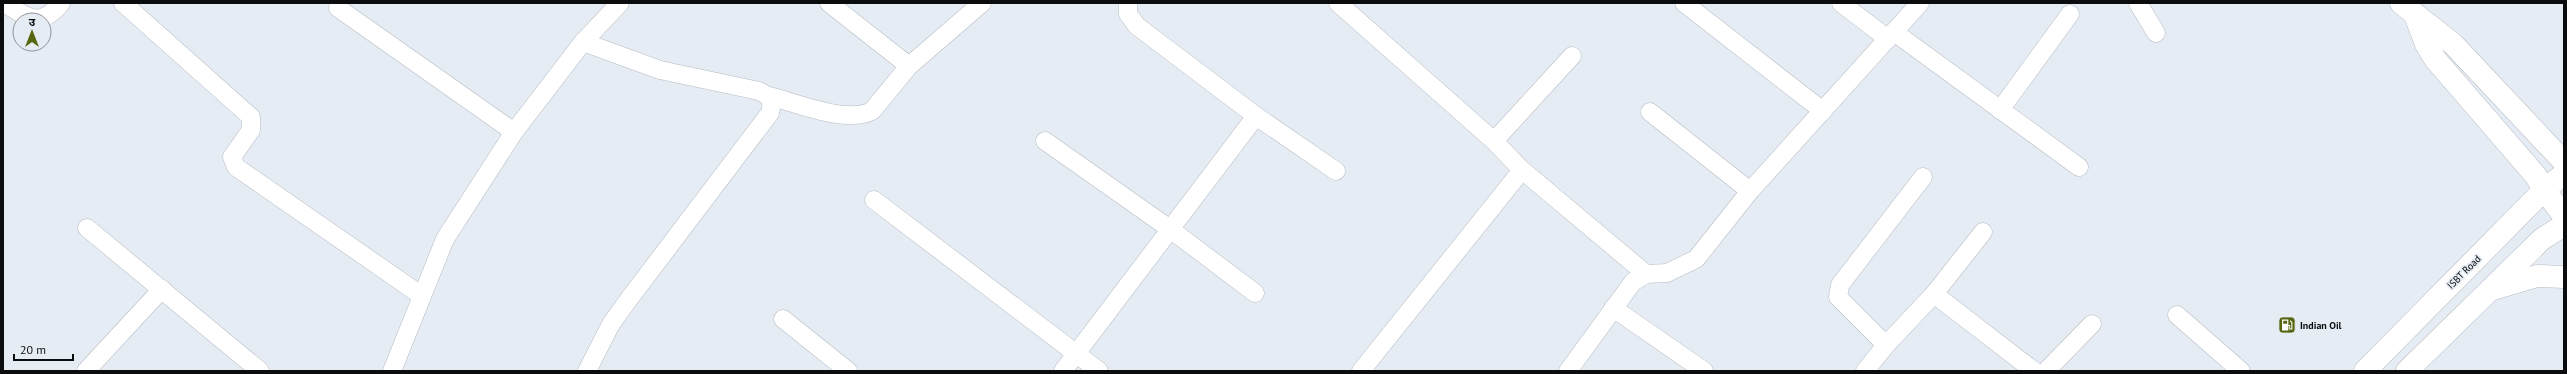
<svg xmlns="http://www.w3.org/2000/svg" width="2567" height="374" font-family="'PT Sans','Noto Sans Devanagari',sans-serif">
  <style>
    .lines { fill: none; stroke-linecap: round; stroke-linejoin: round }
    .minor-casing { stroke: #b5bbc3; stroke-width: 19 }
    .secondary-casing { stroke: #b5bbc3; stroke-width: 23 }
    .trunk-casing { stroke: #b5bbc3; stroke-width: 23 }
    .minor { stroke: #fff; stroke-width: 18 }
    .secondary { stroke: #fff; stroke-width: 22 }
    .trunk { stroke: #fff; stroke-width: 22 }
    .labels { text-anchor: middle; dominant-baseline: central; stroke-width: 3.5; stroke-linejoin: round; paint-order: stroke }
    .street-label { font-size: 10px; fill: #0a0c0e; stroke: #e6ecf4 }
    .poi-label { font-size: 10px; font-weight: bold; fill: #0a0c0e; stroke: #e6ecf4; text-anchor: start }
  </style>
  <rect width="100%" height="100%" fill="#e6ecf4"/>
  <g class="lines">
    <g class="minor-casing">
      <g id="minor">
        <path d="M4,3C28,18 40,29 61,3"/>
        <path d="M123,3L251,117V130L232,157L236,167L422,296"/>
        <path d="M829,3L909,66"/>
        <path d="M1128,3V14L1137,26L1256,116L1336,171"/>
        <path d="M1338,3L1494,141L1522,170L1646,274"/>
        <path d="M1684,3L1823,111"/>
        <path d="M1841,3L1888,39"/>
        <path d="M2138,3L2156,33"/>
        <path d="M338,8L514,132"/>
        <path d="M1894,32L2079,167"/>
        <path d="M583,42L660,70L759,91C771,97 773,101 770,113L629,299L611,324L587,371"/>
        <path d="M769,96C797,103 846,124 872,111L909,66L982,3"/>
        <path d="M2000,110L2070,14"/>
        <path d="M1650,112L1750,191"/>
        <path d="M1045,141L1170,229L1255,293"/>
        <path d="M1494,141L1572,56"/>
        <path d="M1923,177L1840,285L1838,297L1886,345L1934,294L2034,371"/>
        <path d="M874,200L1099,371"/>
        <path d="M87,228L260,371"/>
        <path d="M1934,294L1983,232"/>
        <path d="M1613,308L1704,371"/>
        <path d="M2177,315L2241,371"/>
        <path d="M783,319L848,371"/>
        <path d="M86,371L162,289"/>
        <path d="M392,371L445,239L514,132L583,42L620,3"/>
        <path d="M1063,371L1256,116"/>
        <path d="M1361,371L1522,170"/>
        <path d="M1568,371L1633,282L1646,274L1667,273L1696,259L1750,191L1920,3"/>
        <path d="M1865,371L1886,345"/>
        <path d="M2046,371L2092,324"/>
      </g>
    </g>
    <g class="secondary-casing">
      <g id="secondary">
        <path d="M2401,3L2453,44L2564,162"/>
        <path d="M2415,15L2426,44L2435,59L2536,176L2544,190"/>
      </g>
    </g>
    <g class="trunk-casing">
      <g id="trunk">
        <path d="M2544,190L2564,216"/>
        <path d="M2493,289L2537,276L2564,277"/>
        <path d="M2365,371L2544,190L2564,174"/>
        <path d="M2407,371L2542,239L2564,225"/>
      </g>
    </g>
    <use href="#minor" class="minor"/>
    <use href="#secondary" class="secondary"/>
    <use href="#trunk" class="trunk"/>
  </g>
  <defs>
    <g id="fuel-square" transform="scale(0.9)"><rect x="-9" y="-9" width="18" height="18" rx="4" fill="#556710" stroke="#e6ecf4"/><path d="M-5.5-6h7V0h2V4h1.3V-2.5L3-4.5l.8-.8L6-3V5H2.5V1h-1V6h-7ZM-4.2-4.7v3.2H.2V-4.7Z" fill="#fff"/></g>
  </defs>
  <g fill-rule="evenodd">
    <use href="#fuel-square" x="2287" y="325"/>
  </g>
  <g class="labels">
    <g class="street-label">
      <text transform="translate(2464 272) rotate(-45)">ISBT Road</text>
    </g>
    <g class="poi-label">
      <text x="2300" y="325">Indian Oil</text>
    </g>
  </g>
  <rect width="2567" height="374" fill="none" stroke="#0a0c0e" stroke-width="8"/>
  <g transform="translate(32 32)"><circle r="19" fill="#e6ecf4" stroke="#8e9298"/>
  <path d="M0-3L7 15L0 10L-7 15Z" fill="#556710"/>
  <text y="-6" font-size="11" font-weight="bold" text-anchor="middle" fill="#0a0c0e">उ</text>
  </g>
  <path d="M14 354v6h59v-6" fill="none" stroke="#0a0c0e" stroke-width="2"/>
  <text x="20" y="354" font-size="12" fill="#0a0c0e" stroke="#e6ecf4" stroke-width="3" paint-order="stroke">20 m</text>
</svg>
